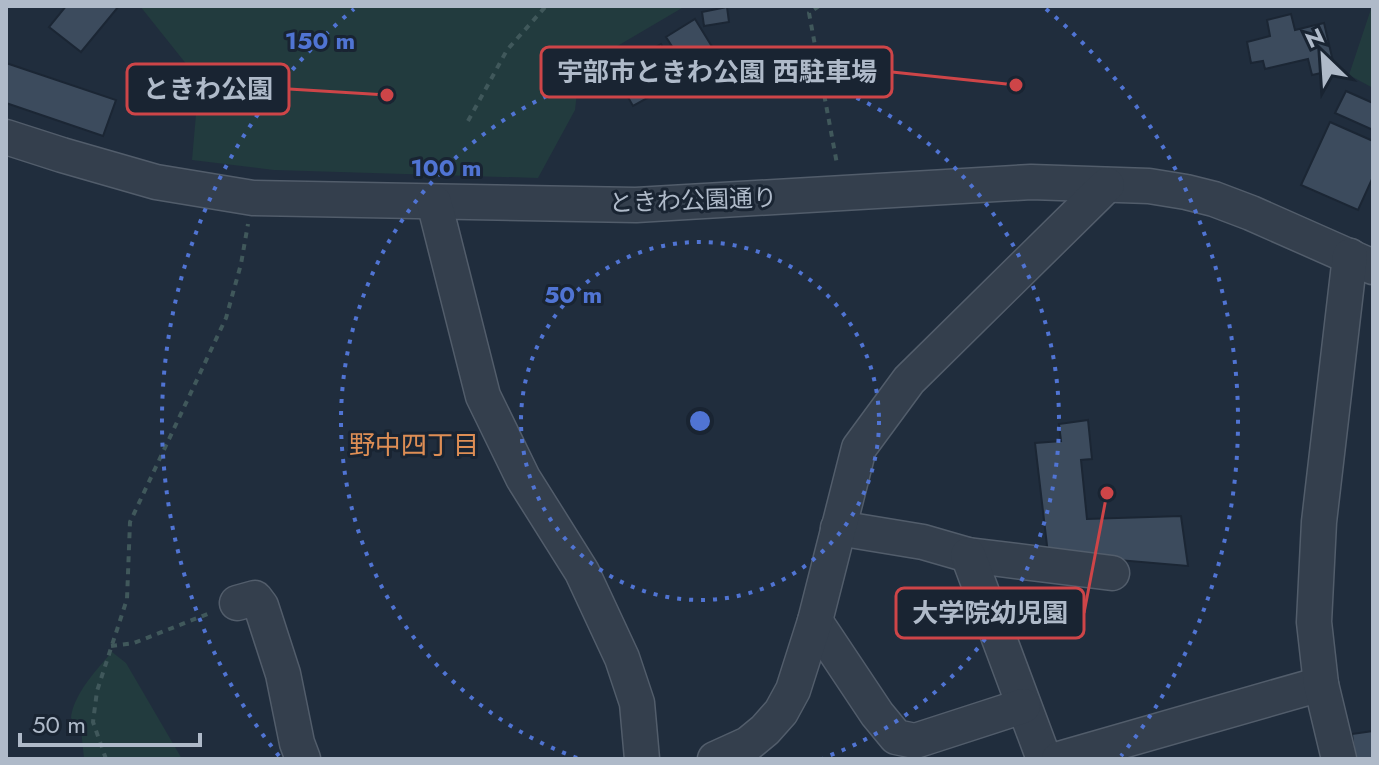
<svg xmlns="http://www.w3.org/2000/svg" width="1379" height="765" font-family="Jost,'Noto Sans JP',sans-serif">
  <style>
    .green { fill: #223b3e }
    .building { fill: #3c4b5d; stroke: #1b2634; stroke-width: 2 }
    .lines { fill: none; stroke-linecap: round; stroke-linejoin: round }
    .minor-casing { stroke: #525d6b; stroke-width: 37 }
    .path { stroke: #40585b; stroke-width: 4; stroke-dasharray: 6 6; stroke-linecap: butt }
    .minor { stroke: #343f4d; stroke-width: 34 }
    .ring { fill: none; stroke: #5074d3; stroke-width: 4; stroke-dasharray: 4 8 }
    .labels { text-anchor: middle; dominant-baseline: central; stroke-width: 6; stroke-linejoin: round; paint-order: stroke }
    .street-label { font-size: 24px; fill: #afbac9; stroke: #192432 }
    .neighbourhood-label { font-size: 26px; fill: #de8e55; stroke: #192432 }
    .centre { fill: #5074d3; stroke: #192432; stroke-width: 4 }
    .ring-label { font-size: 24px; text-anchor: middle; font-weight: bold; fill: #5074d3; stroke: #192432; stroke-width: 6; stroke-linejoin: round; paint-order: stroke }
    .leader { fill: none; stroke: #ce4548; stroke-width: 3 }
    .callout-dot { fill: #ce4548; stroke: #192432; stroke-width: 3 }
    .callout { fill: #192432; stroke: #ce4548; stroke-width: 3 }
    .callout-label { font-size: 26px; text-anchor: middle; font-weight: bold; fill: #afbac9 }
  </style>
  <rect width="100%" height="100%" fill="#202d3d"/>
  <g class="green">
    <path d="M140,6H705L682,8L580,68L575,110L538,178L274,170L192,160L199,80Z"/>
    <path d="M1372,6H1373V88L1349,75Z"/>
    <path d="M112,652L126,663L182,759H84L81,729L71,718C73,695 97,669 112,652Z"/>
  </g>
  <g class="building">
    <path d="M66,6H119L81,52L49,27Z"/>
    <path d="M727,7L729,22L704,26L702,12Z"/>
    <path d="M1291,14L1295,30L1324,23L1335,70L1312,75L1308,59L1265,69L1263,61L1251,63L1247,42L1270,36L1267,20Z"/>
    <path d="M695,19L722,63L700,76L689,58L682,62L666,37Z"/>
    <path d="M661,44L680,80L633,106L617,78L643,64L639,56Z"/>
    <path d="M6,63L116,100L103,136L6,103Z"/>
    <path d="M1346,91L1373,103V130L1335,113Z"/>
    <path d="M1330,122L1373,141V177L1358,210L1301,185Z"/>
    <path d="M1088,420L1092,459L1081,460L1087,519L1181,516L1188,566L1048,554L1035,443L1061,441L1059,424Z"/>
    <path d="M1373,731V759H1355L1352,734Z"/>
  </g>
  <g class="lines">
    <g class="minor-casing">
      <g id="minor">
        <path d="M6,137L62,155L156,182L253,198L636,205L1031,182L1149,186L1186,192L1214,199L1251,213L1373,267"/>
        <path d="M434,202L483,396L523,478L582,572L622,658L637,703L642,759"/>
        <path d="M838,528L923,542L968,555L1112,573"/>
        <path d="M968,555L1044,759"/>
        <path d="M237,603L255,598L261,606L283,674L297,743L303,759"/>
        <path d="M815,621L877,714L896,737L915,741L1023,706"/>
        <path d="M715,759L748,744L765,730L781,712L793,690L815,621L859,448L909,380L1107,185"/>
        <path d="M1059,759L1321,684"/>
        <path d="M1339,759L1321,684L1314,622L1319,522L1350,256"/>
      </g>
    </g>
    <g class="path">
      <path d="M819,6L809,13L837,164"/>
      <path d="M468,121L507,50L546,6"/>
      <path d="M111,646L134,643L210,613"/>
      <path d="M106,759L93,722L97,691L127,599L130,522L226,318L241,264L248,224"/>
    </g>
    <use href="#minor" class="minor"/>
  </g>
  <g class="ring">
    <circle cx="700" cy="421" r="179"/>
    <path d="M577 758A359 359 0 1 1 823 758"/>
    <path d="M279 756A538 538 0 0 1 354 9M1046 9A538 538 0 0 1 1121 756"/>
  </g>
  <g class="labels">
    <g class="street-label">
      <text transform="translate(693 200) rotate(-2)">ときわ公園通り</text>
    </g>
    <g class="neighbourhood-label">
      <text x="414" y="445">野中四丁目</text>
    </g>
  </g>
  <circle cx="700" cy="421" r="12" class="centre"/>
  <g class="ring-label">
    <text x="320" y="49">150 m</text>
    <text x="446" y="176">100 m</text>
    <text x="573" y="303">50 m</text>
  </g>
  <path class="leader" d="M1016 85L892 72M387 95L289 89M1107 493L1084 613"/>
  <g class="callout-dot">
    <circle cx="1016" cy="85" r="8"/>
    <circle cx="387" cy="95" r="8"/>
    <circle cx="1107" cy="493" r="8"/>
  </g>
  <g class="callout">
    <rect x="541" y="47" width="351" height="50" rx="8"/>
    <rect x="127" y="64" width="162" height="50" rx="8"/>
    <rect x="896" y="588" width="188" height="50" rx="8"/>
  </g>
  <g class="callout-label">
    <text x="717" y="81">宇部市ときわ公園 西駐車場</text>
    <text x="208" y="98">ときわ公園</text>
    <text x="990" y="622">大学院幼児園</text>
  </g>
  <rect width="1379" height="765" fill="none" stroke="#afbac9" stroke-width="16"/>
  <g transform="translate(1323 56) rotate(335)" stroke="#192432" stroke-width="6" paint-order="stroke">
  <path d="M0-6L14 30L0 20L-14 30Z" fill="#afbac9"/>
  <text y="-12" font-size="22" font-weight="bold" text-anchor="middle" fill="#afbac9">N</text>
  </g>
  <path d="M20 733v12h180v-12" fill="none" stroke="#afbac9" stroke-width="4"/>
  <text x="32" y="733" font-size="24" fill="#afbac9" stroke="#192432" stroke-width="6" paint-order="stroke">50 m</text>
</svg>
